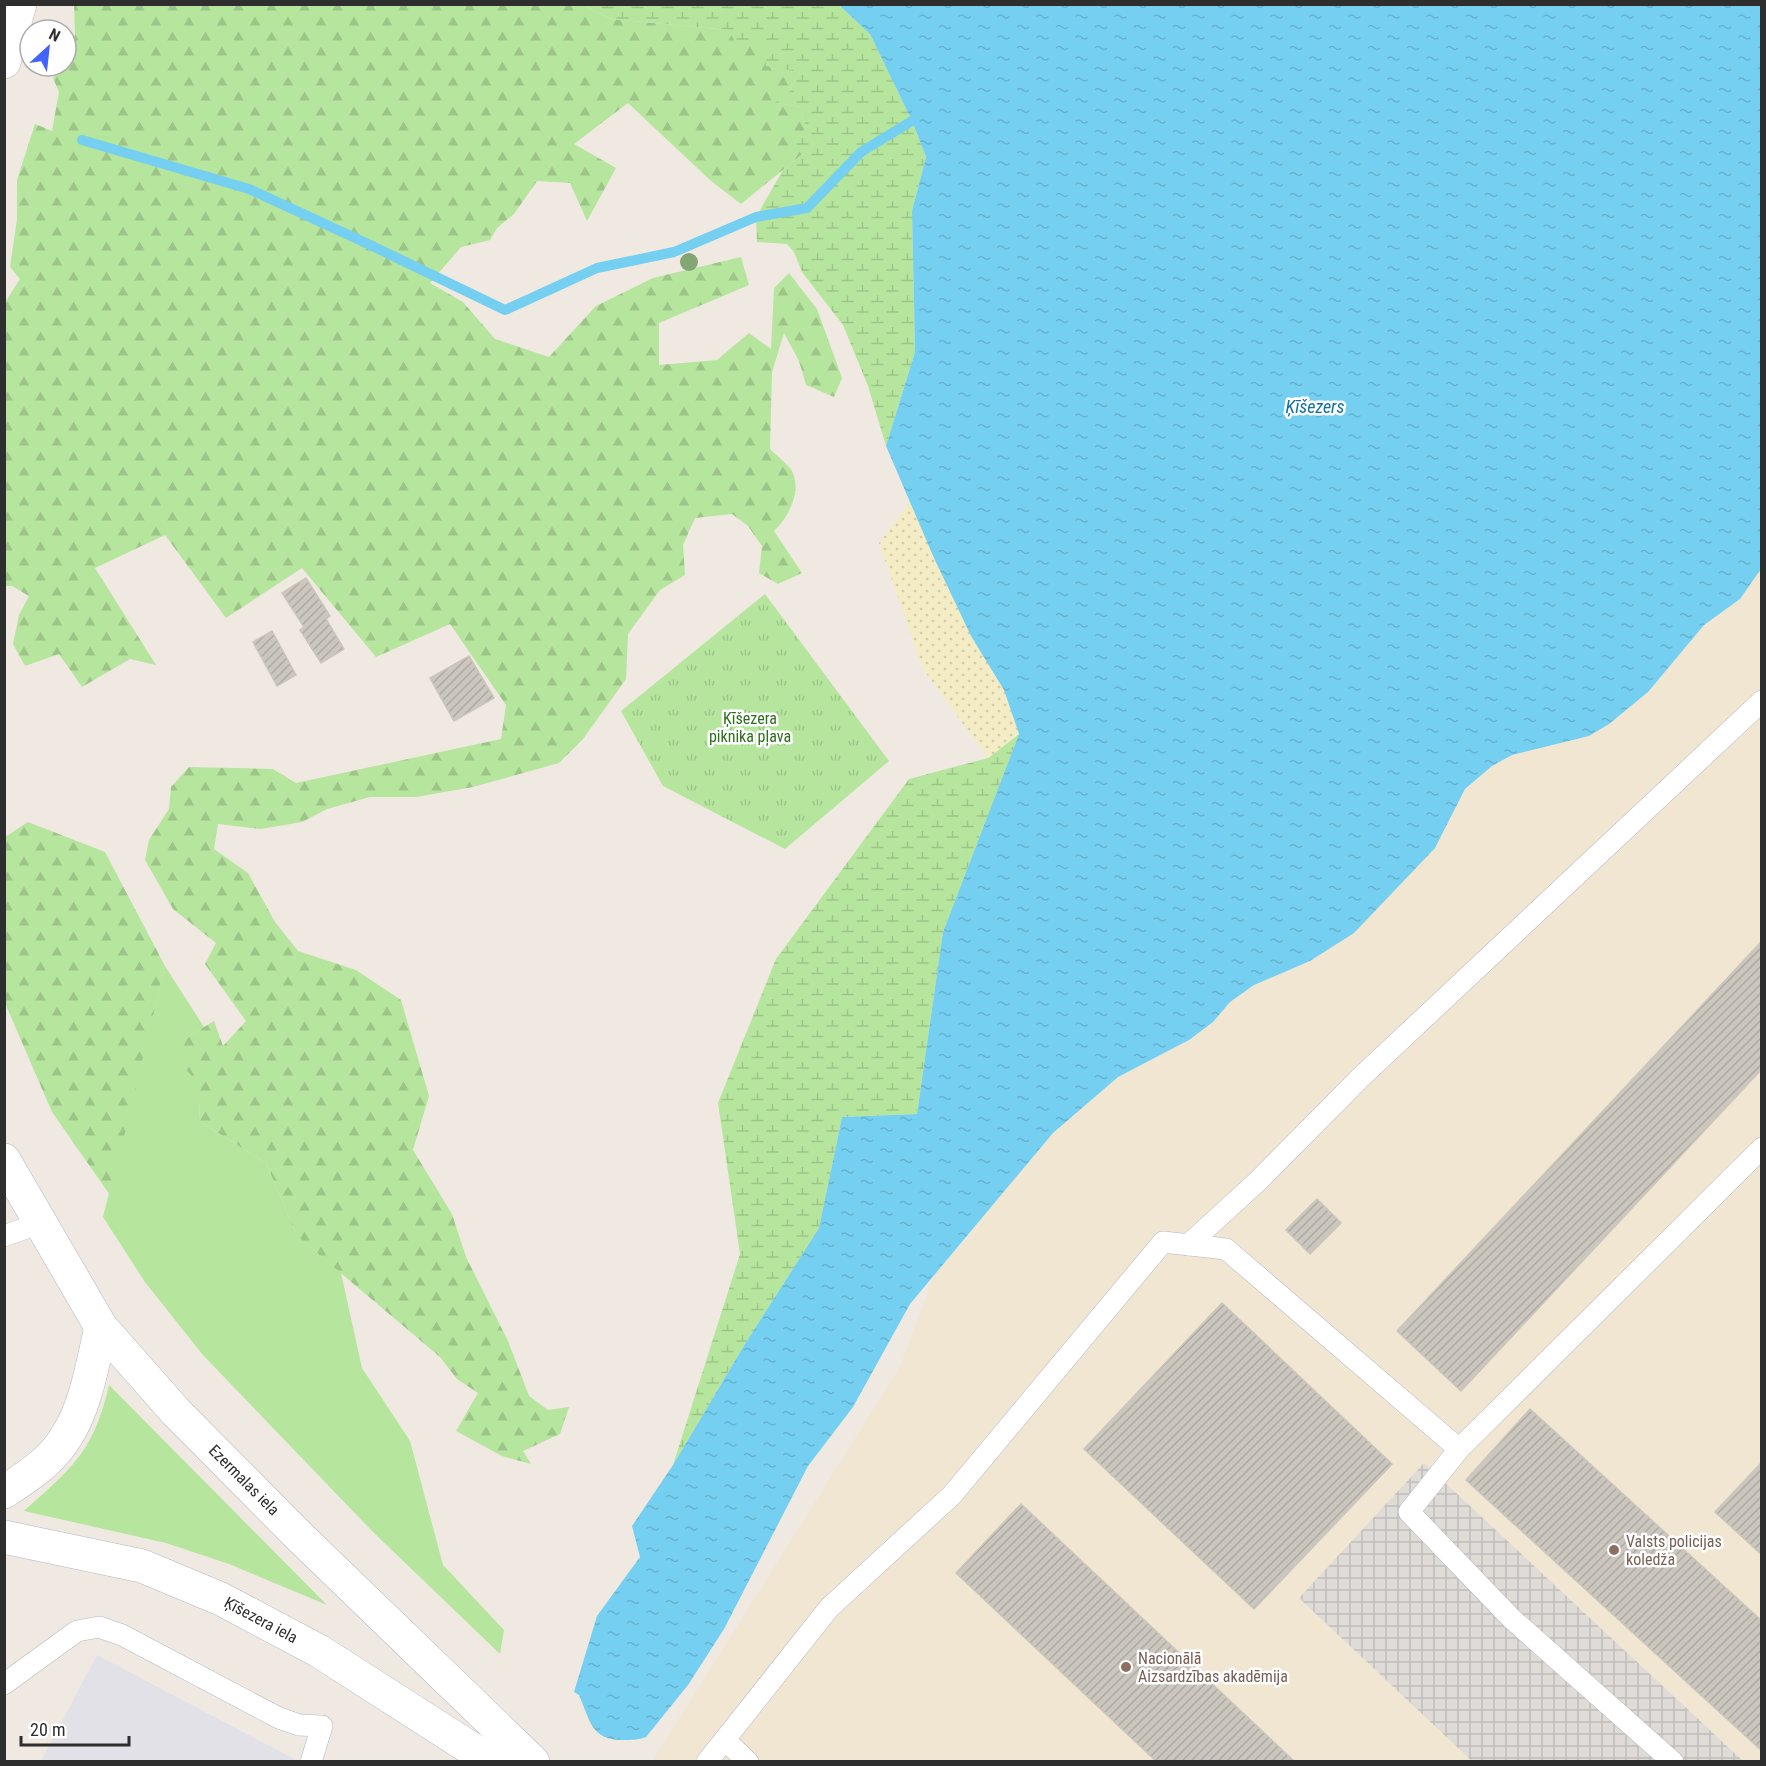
<svg xmlns="http://www.w3.org/2000/svg" width="1766" height="1766" font-family="'Roboto Condensed',sans-serif">
  <style>
    .industrial { fill: #e3e1e8 }
    .education { fill: #f0e6d1 }
    .grass { fill: #b6e59e }
    .forest { fill: url(#forest-firs) }
    .wetland { fill: url(#wetland-marsh) }
    .sand { fill: url(#sand-dots) }
    .park { fill: url(#park-tufts) }
    .plaza { fill: url(#plaza-grid) }
    .water { fill: url(#water-ripples) }
    .lines { fill: none; stroke-linecap: round; stroke-linejoin: round }
    .stream { stroke: #75cff0; stroke-width: 10 }
    .building { fill: url(#building-hatch); stroke: #cbc5ba; stroke-width: 1.5 }
    .service-casing { stroke: #b4b7c1; stroke-width: 22 }
    .tertiary-casing { stroke: #b4b7c1; stroke-width: 34 }
    .service { stroke: #fff; stroke-width: 21 }
    .tertiary { stroke: #fff; stroke-width: 33 }
    .tree { fill: #84a574 }
    .education-dot { fill: #8d6e63; stroke: #fff; stroke-width: 2 }
    .labels { text-anchor: middle; dominant-baseline: central; stroke-width: 5; stroke-linejoin: round; paint-order: stroke }
    .park-label { font-size: 16px; fill: #2c6e1b; stroke: #fff }
    .street-label { font-size: 16px; fill: #2e2e2e; stroke: #fff }
    .education-label { font-size: 16px; fill: #785e54; stroke: #fff; text-anchor: start }
    .water-label { font-size: 18px; font-style: italic; fill: #0d6fa3; stroke: #fff }
  </style>
  <defs>
    <pattern id="forest-firs" width="22" height="20" patternUnits="userSpaceOnUse" patternTransform="scale(1.5)"><rect width="22" height="20" fill="#b6e59e"/><path d="M5 1l3.5 6h-7zM16 11l3.5 6h-7z" fill="#9dc588"/></pattern>
    <pattern id="wetland-marsh" width="20" height="14" patternUnits="userSpaceOnUse" patternTransform="scale(1.5)"><rect width="20" height="14" fill="#b6e59e"/><path d="M1 5h8M5 5V1M11 12h8M15 12V8" fill="none" stroke="#9dc588"/></pattern>
    <pattern id="sand-dots" width="8" height="8" patternUnits="userSpaceOnUse" patternTransform="scale(1.5)"><rect width="8" height="8" fill="#f3ecc5"/><path d="M2 2h.1M6 6h.1" fill="none" stroke="#d1cbaa" stroke-width="1.8" stroke-linecap="round"/></pattern>
    <pattern id="park-tufts" width="24" height="20" patternUnits="userSpaceOnUse" patternTransform="scale(1.5)"><rect width="24" height="20" fill="#b6e59e"/><path d="M3 7l-1-3M5 7V3M7 7l1-3M15 17l-1-3M17 17v-4M19 17l1-3" fill="none" stroke="#9dc588"/></pattern>
    <pattern id="plaza-grid" width="8" height="8" patternUnits="userSpaceOnUse" patternTransform="scale(1.5)"><rect width="8" height="8" fill="#dfdcd8"/><path d="M0 4h8M4 0v8" fill="none" stroke="#c0bdba"/></pattern>
    <pattern id="water-ripples" width="26" height="14" patternUnits="userSpaceOnUse" patternTransform="scale(1.5)"><rect width="26" height="14" fill="#75cff0"/><path d="M2 4q2-2 4 0t4 0M15 11q2-2 4 0t4 0" fill="none" stroke="#66b2ce"/></pattern>
    <pattern id="building-hatch" width="6" height="6" patternUnits="userSpaceOnUse" patternTransform="scale(1.5)"><rect width="6" height="6" fill="#cbc7bf"/><path d="M-1 1l2-2M0 6l6-6M5 7l2-2" fill="none" stroke="#afaba4"/></pattern>
  </defs>
  <rect width="100%" height="100%" fill="#efe9e1"/>
  <path class="industrial" d="M97,1655L298,1761H41Z"/>
  <path class="education" d="M1761,569V1761L653,1760L900,1367L933,1278L1053,1133L1118,1077L1189,1040L1213,1022L1230,1002L1254,985L1310,961L1435,848L1465,790L1492,766L1512,755L1530,749L1554,746L1648,692L1704,625L1740,599Z"/>
  <g class="grass">
    <path d="M165,966L204,1027L186,1038L191,1072L200,1090L199,1121L266,1163L297,1236L341,1273L362,1368L410,1441L443,1565L504,1630L500,1654L373,1532L202,1354L145,1282L103,1217Z"/>
    <path d="M109,1385L327,1605L229,1564L166,1543L24,1511C73,1467 94,1451 109,1385Z"/>
  </g>
  <g class="forest">
    <path d="M74,5H583L611,19L728,30L767,40L800,72L790,91L776,103L801,107L806,129L805,152L741,204L710,180L628,103L574,144L616,168L587,221L570,183L537,181L514,214L497,228L490,240L461,247L430,283L463,302L495,339L549,357L596,306L653,278L741,257L749,285L659,323V365L717,360L749,333L771,349L774,288L789,273L817,309L842,378L834,397L806,385L799,361L784,333L772,372L770,449C776,455 784,461 790,468C804,488 789,517 774,531L802,573L778,584L759,573L762,546L748,526L732,514L695,518L683,545L685,575L660,590L628,634L626,679L583,739L559,763L473,787L416,797H370L327,809L302,822L261,829L218,824L214,849L248,873L275,922L298,951L356,970L401,1000L429,1096L413,1150L452,1214L466,1257L508,1341L529,1396L548,1410L569,1407L560,1434L523,1451L531,1464L502,1456L456,1431L478,1393L457,1379L440,1357L297,1236L266,1163L199,1121C200,1097 201,1079 179,1064L186,1038L214,1021L223,1046L246,1021L205,964L216,943L173,909L145,860L149,840L169,809L171,787L189,767L273,769L296,783L501,739L506,705L450,624L376,657L302,568L226,618L165,535L95,568L156,665L130,659L82,687L59,654L25,666L13,644L19,615L29,596L12,586H5L4,313L6,301L20,279L10,267L17,219V180L35,124L52,131L59,92L53,78L59,66H66V52L75,35Z"/>
    <path d="M28,822L105,852L165,966L110,1195L52,1112L5,1003V837Z"/>
  </g>
  <g class="wetland">
    <path d="M583,5H839L870,34L912,121L926,157L912,211L915,352L886,446L868,386L843,325L802,272L794,252L787,244L757,242L756,217L783,170L805,152L791,140L806,129L801,107L775,103L790,91L800,72L766,66V41L739,48L728,30L611,19Z"/>
    <path d="M1019,734L943,932L917,1114L842,1117L819,1228L745,1344L673,1465L740,1254L718,1103L776,959L909,779L988,758Z"/>
  </g>
  <path class="sand" d="M910,502L971,636L1004,690L1019,734L988,758L923,669L879,543Z"/>
  <path class="park" d="M765,594L889,761L785,849L663,786L621,711Z"/>
  <path class="plaza" d="M1424,1463L1743,1761H1472L1299,1598Z"/>
  <path class="water" d="M839,5H1761V569L1740,599L1704,625L1648,692L1609,724L1589,736L1512,755L1492,766L1465,789L1435,848L1354,933L1310,961L1254,985L1230,1002L1213,1022L1189,1040L1118,1077L1053,1133L910,1304L853,1407L808,1466L724,1629L688,1685L646,1737C638,1740 631,1740 622,1740C591,1740 590,1720 579,1695L574,1692L597,1616L640,1557L632,1526L673,1465L745,1344L819,1228L842,1117L917,1114L943,932L1019,734L1004,690L971,636L934,558L886,446L915,352L912,211L926,157L912,121L870,34Z"/>
  <g class="lines">
    <path class="stream" d="M82,140L249,189L366,243L505,310L597,268L674,252L756,217L807,208L861,152L912,121"/>
  </g>
  <g class="building">
    <path d="M306,578L330,616L326,619L344,649L321,663L300,630L304,627L282,593Z"/>
    <path d="M272,631L296,675L277,686L253,642Z"/>
    <path d="M469,656L494,698L454,721L430,678Z"/>
    <path d="M1762,941V1069L1461,1391L1397,1331Z"/>
    <path d="M1317,1199L1341,1223L1310,1254L1286,1230Z"/>
    <path d="M1222,1303L1392,1464L1254,1609L1084,1449Z"/>
    <path d="M1530,1409L1762,1621V1751L1466,1480Z"/>
    <path d="M1761,1463L1762,1464V1555L1715,1512Z"/>
    <path d="M1021,1504L1295,1762H1157L956,1573Z"/>
  </g>
  <g class="lines">
    <g class="service-casing">
      <g id="service">
        <path d="M4,1236L40,1223"/>
        <path d="M1188,1245L1258,1181L1360,1078L1762,701"/>
        <path d="M1459,1449L1762,1148"/>
        <path d="M4,1684L77,1631L99,1627L122,1635L279,1718L299,1725L322,1726L311,1762"/>
        <path d="M725,1740L748,1762"/>
        <path d="M707,1762L829,1608L952,1495L1163,1242L1226,1249L1459,1449L1409,1512L1512,1619L1673,1762"/>
      </g>
    </g>
    <g class="tertiary-casing">
      <g id="tertiary">
        <path d="M4,62L20,4"/>
        <path d="M4,1160L101,1327L176,1412L300,1537L533,1762"/>
        <path d="M4,1492C27,1477 52,1461 66,1437C86,1407 93,1362 101,1327"/>
        <path d="M4,1537L142,1566L221,1599L319,1651L492,1762"/>
      </g>
    </g>
    <use href="#service" class="service"/>
    <use href="#tertiary" class="tertiary"/>
  </g>
  <circle class="tree" cx="689" cy="262" r="9"/>
  <g class="education-dot">
    <circle cx="1614" cy="1550" r="6"/>
    <circle cx="1126" cy="1667" r="6"/>
  </g>
  <g class="labels">
    <g class="park-label">
      <text x="750" y="718">Ķīšezera<tspan x="750" dy="18">piknika pļava</tspan></text>
    </g>
    <g class="street-label">
      <text transform="translate(244 1480) rotate(45)">Ezermalas iela</text>
      <text transform="translate(261 1620) rotate(28)">Ķīšezera iela</text>
    </g>
    <g class="education-label">
      <text x="1626" y="1541">Valsts policijas<tspan x="1626" dy="18">koledža</tspan></text>
      <text x="1138" y="1658">Nacionālā<tspan x="1138" dy="18">Aizsardzības akadēmija</tspan></text>
    </g>
    <g class="water-label">
      <text x="1315" y="406">Ķīšezers</text>
    </g>
  </g>
  <rect width="1766" height="1766" fill="none" stroke="#2e2e2e" stroke-width="12"/>
  <g transform="translate(48 48) rotate(27)"><circle r="28" fill="#ffffff" stroke="#ababab" stroke-width="1.5"/>
  <path d="M0-4.5L10 22L0 15L-10 22Z" fill="#4264fb"/>
  <text y="-9" font-size="16" font-weight="bold" text-anchor="middle" fill="#2e2e2e">N</text>
  </g>
  <path d="M21 1736v9h108v-9" fill="none" stroke="#2e2e2e" stroke-width="3"/>
  <text x="30" y="1736" font-size="18" fill="#2e2e2e" stroke="#ffffff" stroke-width="4.5" paint-order="stroke">20 m</text>
</svg>
